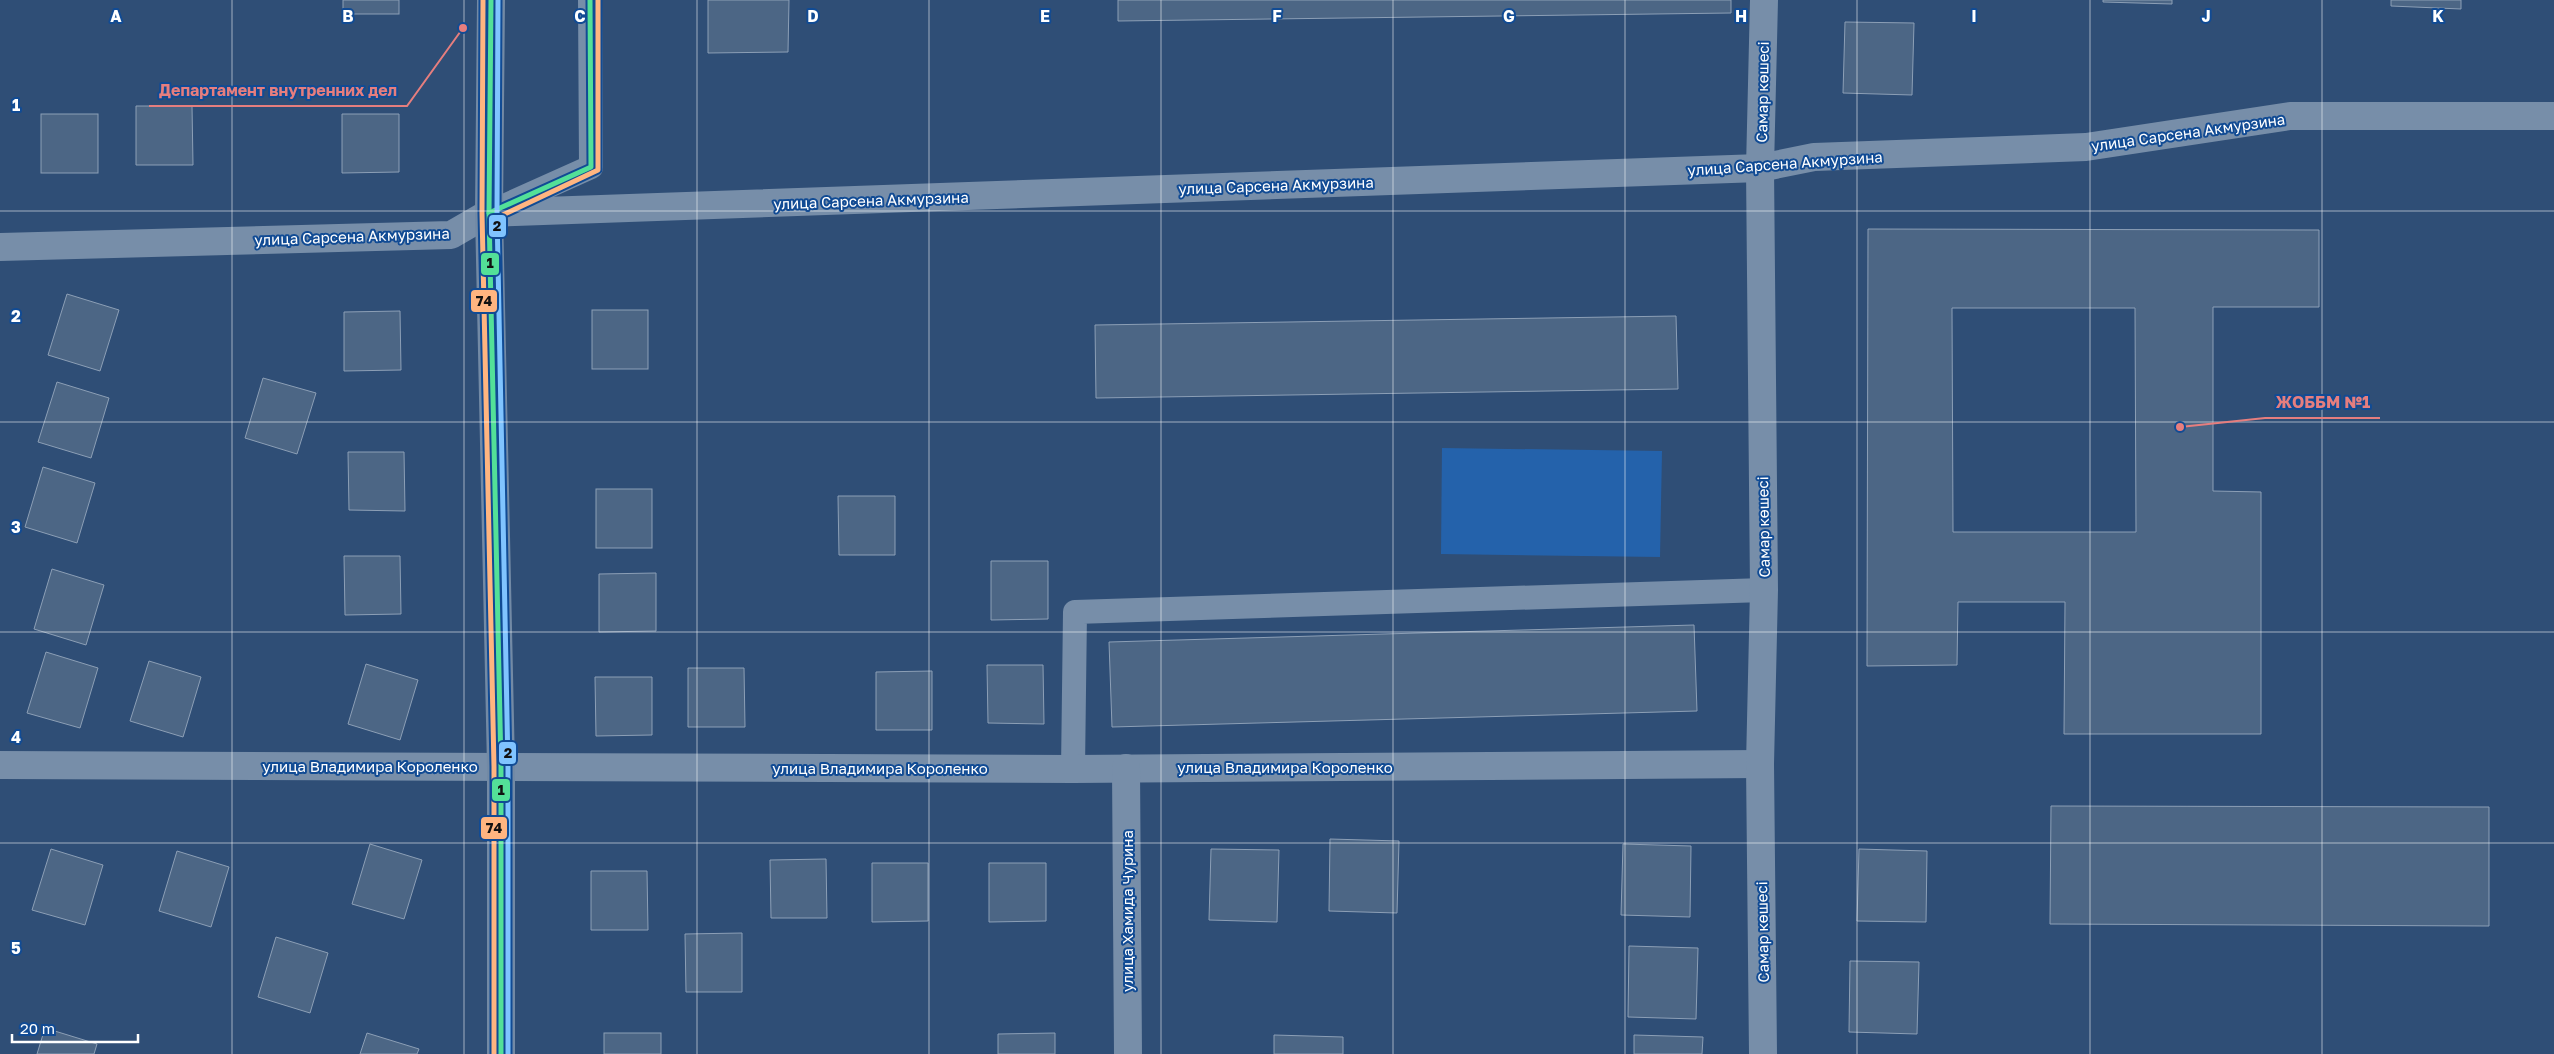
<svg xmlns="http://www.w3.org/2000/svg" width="2554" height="1054" font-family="'Golos Text',sans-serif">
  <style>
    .green { fill: #2462ab }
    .building { fill: #4c6685; stroke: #8c9fb6; fill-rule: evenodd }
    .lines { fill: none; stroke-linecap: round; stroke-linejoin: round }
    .lane { stroke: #778ea9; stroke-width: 24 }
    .street { stroke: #778ea9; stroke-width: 28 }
    .secondary { stroke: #738aa5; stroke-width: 28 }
    .bus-1-casing { stroke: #114b94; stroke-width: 9 }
    .bus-2-casing { stroke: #114b94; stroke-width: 9 }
    .bus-3-casing { stroke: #114b94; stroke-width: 9 }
    .bus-1 { stroke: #53e098; stroke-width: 5 }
    .bus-2 { stroke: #ffb580; stroke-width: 5 }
    .bus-3 { stroke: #80c4ff; stroke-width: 5 }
    .grid { fill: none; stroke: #fff; stroke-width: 1; stroke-opacity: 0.55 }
    .labels { text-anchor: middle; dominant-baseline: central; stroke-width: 4; stroke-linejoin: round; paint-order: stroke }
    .street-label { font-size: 15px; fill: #fff; stroke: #114b94 }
    .grid-label { font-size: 16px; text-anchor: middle; font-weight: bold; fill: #fff; stroke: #114b94; stroke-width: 4; stroke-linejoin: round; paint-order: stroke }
    .leader { fill: none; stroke: #e67e7e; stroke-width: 2 }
    .callout-dot { fill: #e67e7e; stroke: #114b94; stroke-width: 2 }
    .callout-label { font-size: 16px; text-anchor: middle; font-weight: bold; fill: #e67e7e; stroke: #114b94; stroke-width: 4; stroke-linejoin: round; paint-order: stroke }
    .line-badge { stroke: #114b94; stroke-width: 2 }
    .pale-badge-label { font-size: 14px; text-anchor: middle; font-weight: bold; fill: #111 }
  </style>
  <rect width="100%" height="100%" fill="#2f4e76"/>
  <path class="green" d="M1442,448L1662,451L1660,557L1441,554Z"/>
  <g class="building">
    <rect x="343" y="0" width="56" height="14"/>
    <path d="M708,0H789L788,52L708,53Z"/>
    <path d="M1118,0H1731V13L1118,21Z"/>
    <path d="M2103,0H2172V4L2103,2Z"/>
    <path d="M2391,0H2461V9L2391,6Z"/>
    <path d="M1845,22L1914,23L1912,95L1843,93Z"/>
    <path d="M136,106H192L193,165H136Z"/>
    <rect x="41" y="114" width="57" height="59"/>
    <path d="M342,114H399V172L342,173Z"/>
    <path d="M1868,229L2319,230V307H2213V491L2261,492V734H2064L2065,602H1958L1957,665L1867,666ZM1952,308H2135L2136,532H1953Z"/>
    <path d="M67,294L119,310L100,371L48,355Z"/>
    <rect x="592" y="310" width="56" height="59"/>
    <path d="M400,311L401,370L344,371V312Z"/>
    <path d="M1676,316L1678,389L1096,398L1095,325Z"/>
    <path d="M263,378L316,393L297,454L245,438Z"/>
    <path d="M57,382L109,398L91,458L38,442Z"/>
    <path d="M348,452H404L405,511L349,510Z"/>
    <path d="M43,467L95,483L77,543L25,527Z"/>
    <rect x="596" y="489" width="56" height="59"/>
    <path d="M838,496H895V555H839Z"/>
    <path d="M344,556H400L401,614L345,615Z"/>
    <path d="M991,561H1048V619L991,620Z"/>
    <path d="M52,569L104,585L86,645L34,629Z"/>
    <path d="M656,573V631L599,632V574Z"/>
    <path d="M1694,625L1697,711L1112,727L1109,642Z"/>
    <path d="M46,652L98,668L80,728L27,713Z"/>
    <path d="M149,661L201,677L183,737L130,721Z"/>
    <path d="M366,664L418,680L400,740L348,724Z"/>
    <path d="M987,665H1043L1044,724L988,723Z"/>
    <path d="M688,668H744L745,727H688Z"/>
    <path d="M932,671V730H876V672Z"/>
    <path d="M595,677H652V735L596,736Z"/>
    <path d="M2051,806L2489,807V926L2050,924Z"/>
    <path d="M1330,839L1399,841L1397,913L1329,911Z"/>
    <path d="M370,844L422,860L404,919L352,904Z"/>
    <path d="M1623,844L1691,846L1690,917L1621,915Z"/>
    <path d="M51,849L103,865L85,925L32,910Z"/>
    <path d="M1211,849L1279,850L1277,922L1209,920Z"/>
    <path d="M1859,849L1927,851L1926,922L1857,921Z"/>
    <path d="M177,851L229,867L211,927L159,911Z"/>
    <path d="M826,859L827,918H771L770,860Z"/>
    <path d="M872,863H928V921L872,922Z"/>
    <path d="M989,863H1046V921L989,922Z"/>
    <path d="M591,871H647L648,930H591Z"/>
    <path d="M742,933V992H686L685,934Z"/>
    <path d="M276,937L328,953L310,1013L258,997Z"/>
    <path d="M1629,946L1698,948L1696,1019L1628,1017Z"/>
    <path d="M1850,961L1919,962L1917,1034L1849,1032Z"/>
    <path d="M45,1028L97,1044L94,1054H37Z"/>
    <path d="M367,1033L419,1049L417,1054H360Z"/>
    <rect x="604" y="1033" width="57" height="21"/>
    <path d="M1055,1033V1054H998V1034Z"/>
    <path d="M1274,1035L1343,1037V1054H1274Z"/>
    <path d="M1634,1035L1703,1037L1702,1054H1634Z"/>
  </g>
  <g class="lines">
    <g class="lane">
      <path d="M493,211L591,167L590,0"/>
      <path d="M1073,769L1075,612L1764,590"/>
    </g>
    <g class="street">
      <path d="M0,247L451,235L489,213L1760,168L1814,157L2086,147L2290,116H2554"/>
      <path d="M0,765L1073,769L1760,764"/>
      <path d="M1126,768L1128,1054"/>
      <path d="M1763,1054L1760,764L1764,590L1760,168L1764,0"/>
    </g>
    <path class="secondary" d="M491,0L489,213L501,767V1054"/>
    <g class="bus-1-casing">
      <g id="bus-1">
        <path d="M491,0L489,213L501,767V1054"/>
        <path d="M489,213L591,167L590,0"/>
      </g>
    </g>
    <g class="bus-2-casing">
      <g id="bus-2">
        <path d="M483,0L482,213L494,767V1054"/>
        <path d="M492,220L598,170V0"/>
      </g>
    </g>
    <g class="bus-3-casing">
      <path id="bus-3" d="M498,0L497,213L508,767V1054"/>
    </g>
    <use href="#bus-1" class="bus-1"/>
    <use href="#bus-2" class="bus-2"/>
    <use href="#bus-3" class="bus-3"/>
  </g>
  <path class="grid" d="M232,0V1054M464,0V1054M697,0V1054M929,0V1054M1161,0V1054M1393,0V1054M1625,0V1054M1857,0V1054M2090,0V1054M2322,0V1054M0,211H2554M0,422H2554M0,632H2554M0,843H2554"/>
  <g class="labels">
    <g class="street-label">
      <text transform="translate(1762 92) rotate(-89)">Самар көшесі</text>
      <text transform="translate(2188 132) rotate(-8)">улица Сарсена Акмурзина</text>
      <text transform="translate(1785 163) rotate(-4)">улица Сарсена Акмурзина</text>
      <text transform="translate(1276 185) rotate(-2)">улица Сарсена Акмурзина</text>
      <text transform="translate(871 200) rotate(-2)">улица Сарсена Акмурзина</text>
      <text transform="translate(352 236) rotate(-2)">улица Сарсена Акмурзина</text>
      <text transform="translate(1763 527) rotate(-91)">Самар көшесі</text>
      <text x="370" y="766">улица Владимира Короленко</text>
      <text x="1285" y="767">улица Владимира Короленко</text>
      <text x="880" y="768">улица Владимира Короленко</text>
      <text transform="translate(1127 911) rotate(-90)">улица Хамида Чурина</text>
      <text transform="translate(1762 932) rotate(-91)">Самар көшесі</text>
    </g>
  </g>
  <g class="grid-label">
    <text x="116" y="22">A</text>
    <text x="348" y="22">B</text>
    <text x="580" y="22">C</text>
    <text x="813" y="22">D</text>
    <text x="1045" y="22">E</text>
    <text x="1277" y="22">F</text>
    <text x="1509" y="22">G</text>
    <text x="1741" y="22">H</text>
    <text x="1974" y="22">I</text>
    <text x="2206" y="22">J</text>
    <text x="2438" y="22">K</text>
    <text x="16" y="111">1</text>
    <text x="16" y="322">2</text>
    <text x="16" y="533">3</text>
    <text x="16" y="743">4</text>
    <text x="16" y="954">5</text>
  </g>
  <path class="leader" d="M463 28L407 106H149M2180 427L2265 418H2380"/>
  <g class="callout-dot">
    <circle cx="463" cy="28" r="5"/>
    <circle cx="2180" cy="427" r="5"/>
  </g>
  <g class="callout-label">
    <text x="278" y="96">Департамент внутренних дел</text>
    <text x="2323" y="408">ЖОББМ №1</text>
  </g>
  <g class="line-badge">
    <rect x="488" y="214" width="19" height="24" rx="5" fill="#80c4ff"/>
    <rect x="480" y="252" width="20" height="24" rx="5" fill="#53e098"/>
    <rect x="470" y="289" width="28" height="24" rx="5" fill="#ffb580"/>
    <rect x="498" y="741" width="19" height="24" rx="5" fill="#80c4ff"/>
    <rect x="491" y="778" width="20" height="24" rx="5" fill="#53e098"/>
    <rect x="480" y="816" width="28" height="24" rx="5" fill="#ffb580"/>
  </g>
  <g class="pale-badge-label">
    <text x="497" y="231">2</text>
    <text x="490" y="268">1</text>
    <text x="484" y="306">74</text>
    <text x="508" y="758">2</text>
    <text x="501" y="795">1</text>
    <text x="494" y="833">74</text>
  </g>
  <path d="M12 1034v8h126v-8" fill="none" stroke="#ffffff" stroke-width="2.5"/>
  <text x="20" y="1034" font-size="15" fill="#ffffff" stroke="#114b94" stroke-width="4" paint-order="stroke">20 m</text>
</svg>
